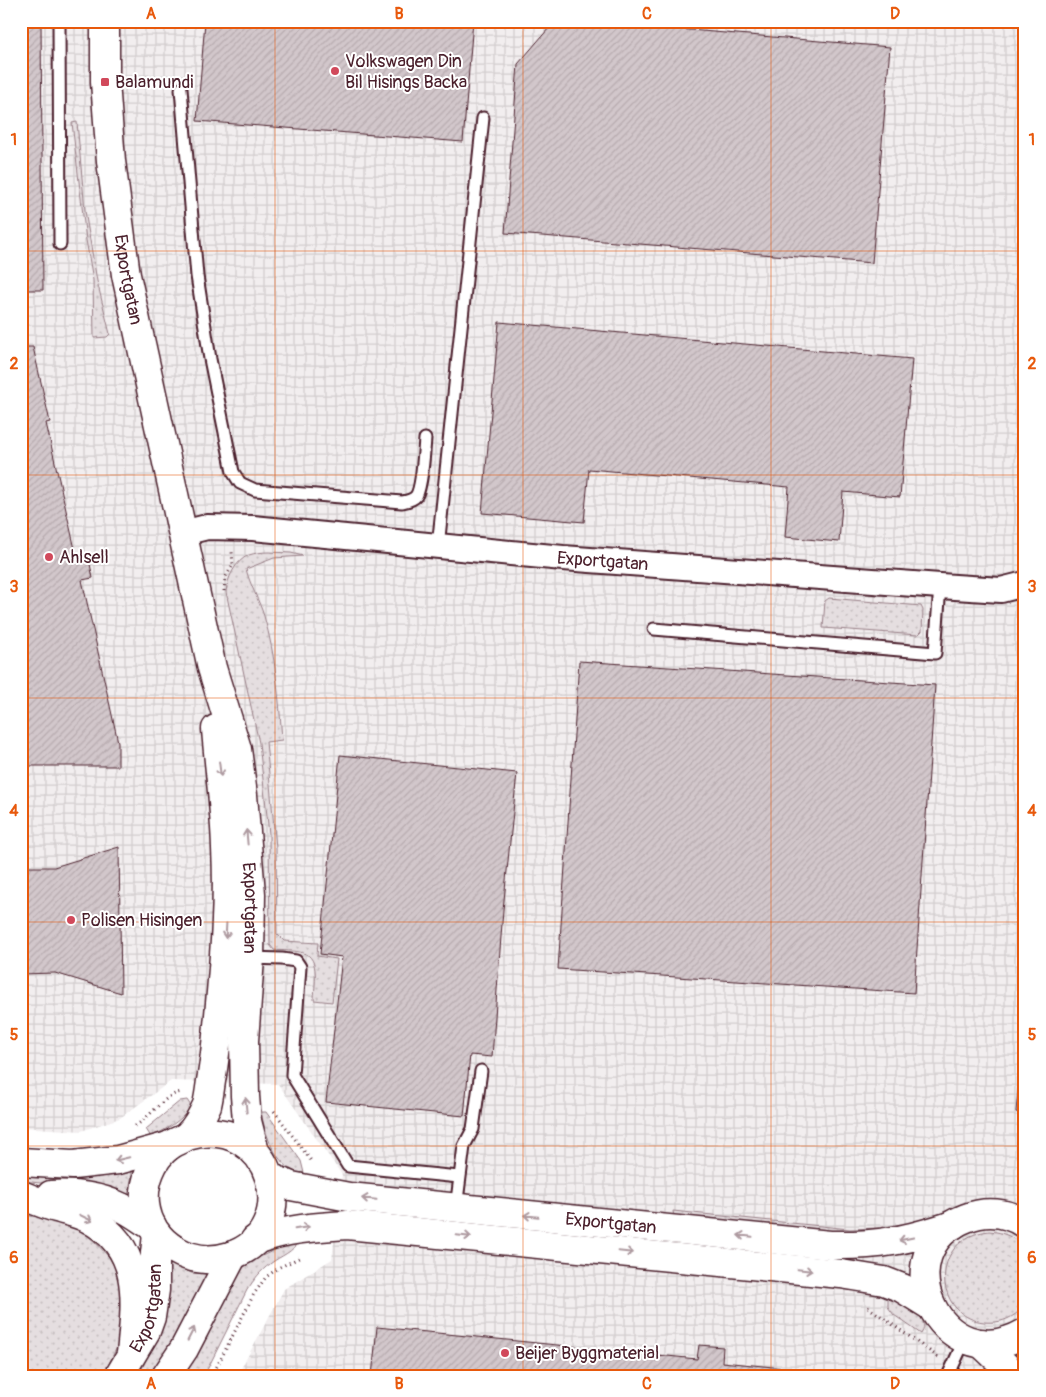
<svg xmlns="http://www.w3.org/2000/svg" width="1046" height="1397" font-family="Pangolin,sans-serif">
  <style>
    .industrial { fill: url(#industrial-grid) }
    .grass { fill: url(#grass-dots); stroke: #987e86 }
    .building { fill: url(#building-hatch); stroke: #4a1f2b }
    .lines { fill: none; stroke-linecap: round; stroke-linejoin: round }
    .service-casing { stroke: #4a1f2b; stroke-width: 15 }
    .minor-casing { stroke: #4a1f2b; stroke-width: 28 }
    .tertiary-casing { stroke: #4a1f2b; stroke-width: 31 }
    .motorway-casing { stroke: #4a1f2b; stroke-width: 31 }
    .path { stroke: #4a1f2b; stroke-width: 3; stroke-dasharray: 1 4; stroke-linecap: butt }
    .service { stroke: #fff; stroke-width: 11 }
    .minor { stroke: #fff; stroke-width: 24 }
    .tertiary { stroke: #fff; stroke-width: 28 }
    .motorway { stroke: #fff; stroke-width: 28 }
    .oneway { stroke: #ae9aa0 }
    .grid { fill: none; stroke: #e8590c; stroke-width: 1; stroke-opacity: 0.55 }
    .poi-dot { fill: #d1495b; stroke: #fff; stroke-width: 2 }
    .labels { text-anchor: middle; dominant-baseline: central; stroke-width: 4; stroke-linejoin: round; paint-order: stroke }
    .poi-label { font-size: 18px; fill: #4a1f2b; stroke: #fff; text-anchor: start }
    .street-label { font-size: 18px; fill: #4a1f2b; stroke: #fff }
    .neatline { fill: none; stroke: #e8590c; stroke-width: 2 }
    .grid-label { font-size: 16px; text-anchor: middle; font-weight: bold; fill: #e8590c }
  </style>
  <defs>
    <pattern id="industrial-grid" width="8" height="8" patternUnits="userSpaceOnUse" patternTransform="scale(1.25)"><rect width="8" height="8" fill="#f2eeef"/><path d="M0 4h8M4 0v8" fill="none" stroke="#d1cccd"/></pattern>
    <pattern id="grass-dots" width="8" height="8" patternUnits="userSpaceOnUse" patternTransform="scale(1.25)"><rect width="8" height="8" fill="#e5dee0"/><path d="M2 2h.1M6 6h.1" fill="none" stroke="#c6bec0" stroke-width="1.8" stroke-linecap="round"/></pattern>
    <pattern id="building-hatch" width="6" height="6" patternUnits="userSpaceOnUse" patternTransform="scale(1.25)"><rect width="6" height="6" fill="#d2c7cb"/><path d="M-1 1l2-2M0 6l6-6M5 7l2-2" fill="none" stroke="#b6aaae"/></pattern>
  </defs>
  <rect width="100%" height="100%" fill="#fff"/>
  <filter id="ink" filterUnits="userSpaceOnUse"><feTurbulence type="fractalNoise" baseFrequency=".02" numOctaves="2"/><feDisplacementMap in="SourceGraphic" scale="10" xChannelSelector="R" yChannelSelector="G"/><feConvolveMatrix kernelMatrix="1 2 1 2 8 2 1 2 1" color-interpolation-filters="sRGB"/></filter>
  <g filter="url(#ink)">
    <path class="industrial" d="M21,21H1025V1376H237L284,1289L332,1259L342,1175L278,1084L171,1081L120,1118L81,1131L21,1127Z"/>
    <g class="grass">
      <path d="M77,122L85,211L97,281L110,334L107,337L94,338L93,280L86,240L72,123Z"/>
      <path d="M269,552L291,553L303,556L274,558L246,569C250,585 259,600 264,616C276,657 279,698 282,740L266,742L276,848L277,934L284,941L318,943L317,956L337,959L332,1002L314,1000C314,987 321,957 303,953C294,950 283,951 274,950L270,945L269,834L259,743L226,592C227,579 235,561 249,555C255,553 262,552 269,552Z"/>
      <path d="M829,598L921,606L923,610L922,631L918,635L823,628L825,601Z"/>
      <path d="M187,1100L191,1106C182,1121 165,1130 151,1137L146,1129L180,1101Z"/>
      <path d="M261,1112H266L301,1161L305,1177C276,1165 267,1142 261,1112Z"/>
      <path d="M21,1171L116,1174L132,1172V1174L128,1197L80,1187L21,1181Z"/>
      <path d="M673,1211L850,1229L879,1228V1232L868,1235L674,1219Z"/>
      <path d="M21,1215L50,1218L75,1226L94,1241L110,1258L121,1280L123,1327L117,1347L103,1376H21Z"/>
      <path d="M989,1231C1003,1232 1015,1237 1025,1249V1305C1018,1314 1007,1321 995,1322C934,1328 924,1238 989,1231Z"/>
      <path d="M299,1239C294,1253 281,1255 270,1264C260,1271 254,1280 247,1290L204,1376H180L238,1272L253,1260Z"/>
      <path d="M171,1264L192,1273L209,1274L157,1376H138C157,1341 166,1304 169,1265Z"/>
      <path d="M888,1293C900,1301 934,1316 921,1334L894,1315L888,1307Z"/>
    </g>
    <g class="building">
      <path d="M21,21H41L43,290H21Z"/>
      <path d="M205,21H473L463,142L197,121Z"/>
      <path d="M555,21H584L890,47L872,263L505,233L518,64Z"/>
      <path d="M499,322L912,359L900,497L843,492L839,542L785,537L789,487L589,469L584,522L482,513Z"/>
      <path d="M21,347H33L50,422L46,423L77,558L88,555L93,578L82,580L118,742V766H21Z"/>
      <path d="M579,661L935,685L914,993L558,969Z"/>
      <path d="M340,755L517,773L503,910L492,1057L470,1055L464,1116L326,1102L342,957L320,954Z"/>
      <path d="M119,847L121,993L55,973L21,974V867H54Z"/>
      <path d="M1021,1058L1025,1059V1115L1016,1112Z"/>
      <path d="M377,1327L697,1359L699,1345L723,1347L722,1362L814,1371L813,1376H372Z"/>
    </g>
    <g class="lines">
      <g class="service-casing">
        <g id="service">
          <path d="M59,21L60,244"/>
          <path d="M181,89L197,276L210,359L233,472L240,483L255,490L402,502C407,501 413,500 416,496C422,488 424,451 425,439"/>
          <path d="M438,547L483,118"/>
          <path d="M654,629L935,653L940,586"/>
          <path d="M250,958L282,959L296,961L300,967L292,1075L348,1166L459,1177"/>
          <path d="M456,1208L464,1146L473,1129L481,1071"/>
          <path d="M948,1376L965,1339"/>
        </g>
      </g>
      <g class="minor-casing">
        <g id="minor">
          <path id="s1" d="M183,533L207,527L253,528L563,558L940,586L1001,590L1025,584"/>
        </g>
      </g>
      <g class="tertiary-casing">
        <g id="tertiary">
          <path id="s2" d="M105,21V82L111,161L126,275L212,668L237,749L243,795L251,894L250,958L244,1041L245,1096L247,1121L255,1152"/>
          <path d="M187,1136C274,1111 305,1232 230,1256C192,1268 150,1245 145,1204C143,1182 152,1159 169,1146C174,1142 182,1140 187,1136C195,1129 203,1114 207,1105C209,1097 210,1088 211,1081C215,1059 217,1037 219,1015C224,960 229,904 226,848C225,808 219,769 216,729"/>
          <path id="s3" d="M270,1177L291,1186L349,1197L830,1245C879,1246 907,1240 953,1225"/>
          <path d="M1025,1224C1007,1212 986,1210 966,1218C881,1250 940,1382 1025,1333"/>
          <path d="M255,1240C287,1229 314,1227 347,1225L841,1274L884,1281L902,1288L931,1306"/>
          <path d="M981,1343L1016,1376"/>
          <path id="s4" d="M119,1376L146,1331L151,1317L155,1290V1253L157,1234"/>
          <path d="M166,1376L184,1349L233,1255"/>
        </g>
      </g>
      <g class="motorway-casing">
        <g id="motorway">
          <path d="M21,1162L73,1165L118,1160L169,1146"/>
          <path d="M51,1195C73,1193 101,1197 121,1207C132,1212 142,1220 152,1226"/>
          <path d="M24,1196C36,1201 48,1206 60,1209C70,1212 80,1214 89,1219C144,1248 136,1302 131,1354"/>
        </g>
      </g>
      <g class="path">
        <path d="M224,591L225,578L233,565L232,552"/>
        <path d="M274,1111L312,1162"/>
        <path d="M135,1126C151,1117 164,1094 182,1092"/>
        <path d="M868,1307L938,1357"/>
        <path d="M212,1376L254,1294L266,1277L280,1267L299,1258"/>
      </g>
      <use href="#service" class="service"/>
      <use href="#minor" class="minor"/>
      <use href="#tertiary" class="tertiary"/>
      <use href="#motorway" class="motorway"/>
    </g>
    <defs><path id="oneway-shaft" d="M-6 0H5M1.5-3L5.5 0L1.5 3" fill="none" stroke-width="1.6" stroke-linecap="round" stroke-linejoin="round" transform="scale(1.25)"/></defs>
    <g class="oneway">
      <use href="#oneway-shaft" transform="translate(220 769) rotate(83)"/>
      <use href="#oneway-shaft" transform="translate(247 837) rotate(-95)"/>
      <use href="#oneway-shaft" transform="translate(226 931) rotate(93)"/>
      <use href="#oneway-shaft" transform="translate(246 1105) rotate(-95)"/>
      <use href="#oneway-shaft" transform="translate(122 1159) rotate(167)"/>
      <use href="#oneway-shaft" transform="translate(369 1199) rotate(-174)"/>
      <use href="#oneway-shaft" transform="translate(531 1216) rotate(-174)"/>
      <use href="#oneway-shaft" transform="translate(86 1218) rotate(26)"/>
      <use href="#oneway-shaft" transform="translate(302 1228) rotate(-9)"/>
      <use href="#oneway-shaft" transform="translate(464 1236) rotate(6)"/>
      <use href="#oneway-shaft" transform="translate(745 1236) rotate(-174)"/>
      <use href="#oneway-shaft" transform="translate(906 1239) rotate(168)"/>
      <use href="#oneway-shaft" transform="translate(626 1252) rotate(6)"/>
      <use href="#oneway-shaft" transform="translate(805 1270) rotate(6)"/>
      <use href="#oneway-shaft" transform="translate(191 1334) rotate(-63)"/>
    </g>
  </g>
  <path class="grid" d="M275,21V1376M523,21V1376M771,21V1376M21,251H1025M21,475H1025M21,698H1025M21,922H1025M21,1146H1025"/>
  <g class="poi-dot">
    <circle cx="335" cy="71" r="5"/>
    <rect x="100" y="77" width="10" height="10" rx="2.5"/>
    <circle cx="49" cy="557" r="5"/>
    <circle cx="71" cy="920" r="5"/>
    <circle cx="505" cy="1353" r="5"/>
  </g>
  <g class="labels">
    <g class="poi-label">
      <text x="345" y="61">Volkswagen Din<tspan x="345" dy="21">Bil Hisings Backa</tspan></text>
      <text x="115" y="82">Balamundi</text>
      <text x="59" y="557">Ahlsell</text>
      <text x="81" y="920">Polisen Hisingen</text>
      <text x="515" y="1353">Beijer Byggmaterial</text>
    </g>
    <g class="street-label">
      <text stroke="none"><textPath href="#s2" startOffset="260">Exportgatan</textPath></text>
      <text stroke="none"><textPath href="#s1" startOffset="422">Exportgatan</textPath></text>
      <text stroke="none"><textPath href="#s2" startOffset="902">Exportgatan</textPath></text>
      <text stroke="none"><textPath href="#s3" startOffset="345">Exportgatan</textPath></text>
      <text stroke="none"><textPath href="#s4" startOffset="75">Exportgatan</textPath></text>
    </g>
  </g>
  <rect width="1046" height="1397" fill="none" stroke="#fff" stroke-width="55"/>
  <rect x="28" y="28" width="990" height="1342" class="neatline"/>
  <g class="grid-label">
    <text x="151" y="19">A</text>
    <text x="399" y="19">B</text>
    <text x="647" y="19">C</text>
    <text x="895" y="19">D</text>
    <text x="14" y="145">1</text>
    <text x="1032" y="145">1</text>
    <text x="14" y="369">2</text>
    <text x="1032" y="369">2</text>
    <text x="14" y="592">3</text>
    <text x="1032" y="592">3</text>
    <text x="14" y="816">4</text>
    <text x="1032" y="816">4</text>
    <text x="14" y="1040">5</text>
    <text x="1032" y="1040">5</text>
    <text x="14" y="1263">6</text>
    <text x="1032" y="1263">6</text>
    <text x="151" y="1389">A</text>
    <text x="399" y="1389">B</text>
    <text x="647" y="1389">C</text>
    <text x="895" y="1389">D</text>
  </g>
</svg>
